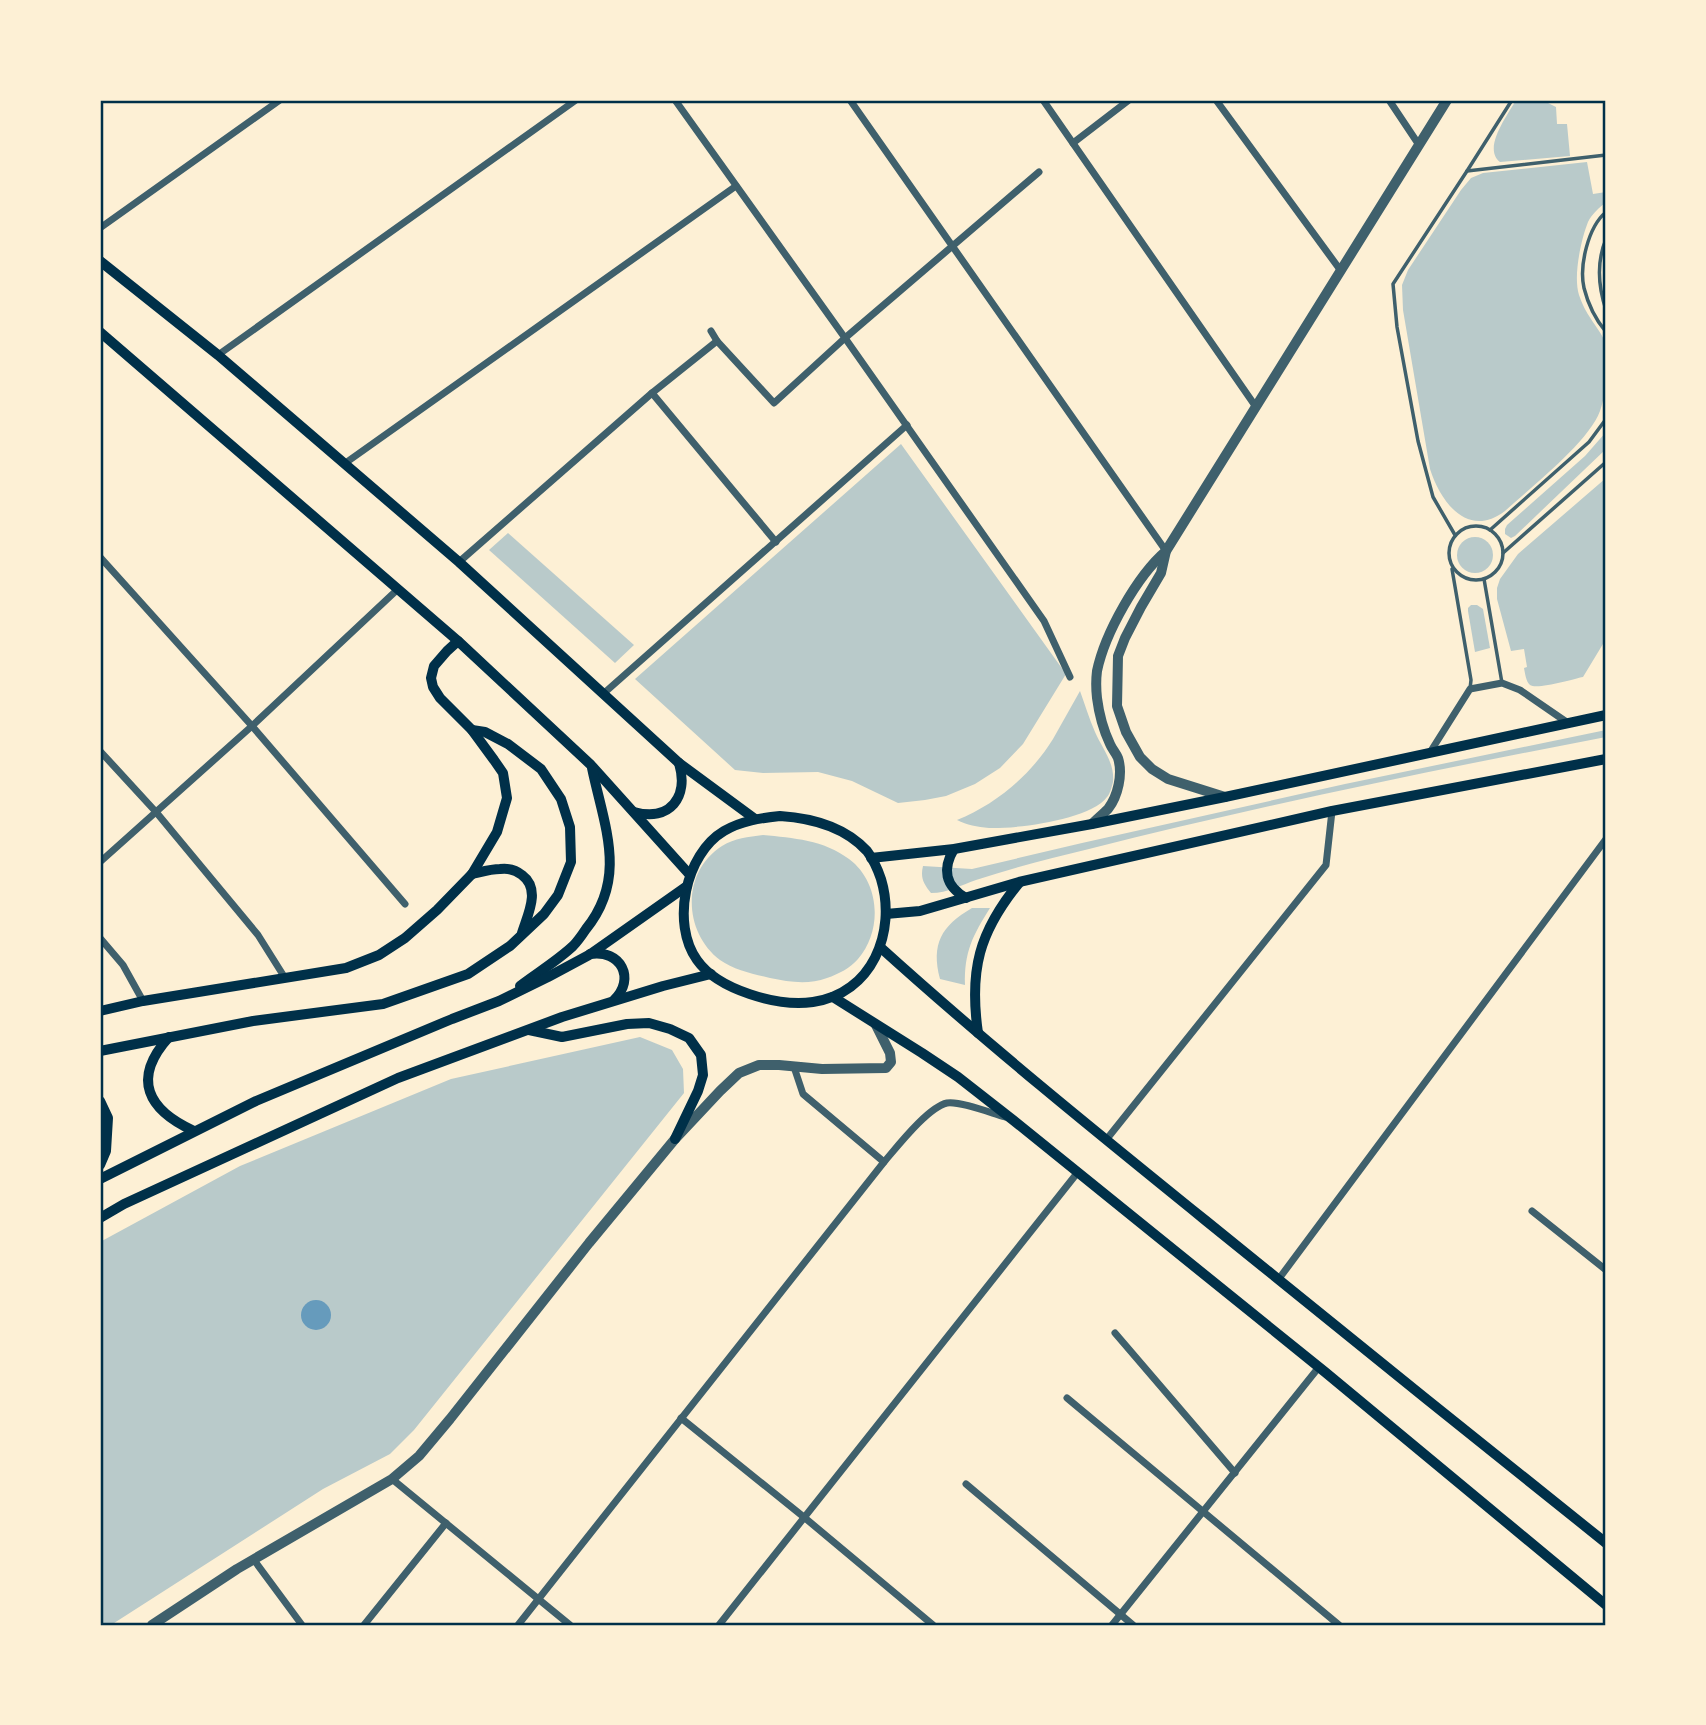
<svg xmlns="http://www.w3.org/2000/svg" width="1706" height="1725" font-family="Cabin,sans-serif">
  <style>
    .green { fill: #b9caca }
    .water { fill: #669bbc }
    .lines { fill: none; stroke-linecap: round; stroke-linejoin: round }
    .service { stroke: #3f606c; stroke-width: 3.5 }
    .minor { stroke: #3f606c; stroke-width: 7 }
    .tertiary { stroke: #3f606c; stroke-width: 10 }
    .secondary { stroke: #003049; stroke-width: 10 }
    .neatline { fill: none; stroke: #003049; stroke-width: 2.5 }
  </style>
  <rect width="100%" height="100%" fill="#fdf0d5"/>
  <g class="green">
    <path d="M1516,100H1542L1556,107L1557,124H1567L1570,156L1500,162C1482,148 1508,115 1516,100Z"/>
    <path d="M1587,162L1593,194L1606,192V202C1599,208 1592,214 1588,222C1581,240 1573,276 1579,295C1582,304 1586,312 1591,319C1596,327 1602,334 1605,342C1610,358 1606,395 1600,411C1588,443 1532,486 1505,511C1468,539 1441,503 1430,469L1403,310L1402,285L1408,270L1461,190L1471,178L1483,173Z"/>
    <path d="M1606,432V449L1515,536L1511,538L1505,534V529L1507,525L1585,456Z"/>
    <path d="M901,444L1066,674L1023,744L1000,768L975,784L946,796L925,800L898,803L852,781L818,772L763,773L735,770L635,679Z"/>
    <path d="M1606,478V639L1583,677C1573,679 1537,690 1530,685C1526,682 1525,673 1524,668L1527,667L1524,649L1511,651L1497,599V588L1500,579L1518,554Z"/>
    <path d="M508,533L634,645L615,663L489,550Z"/>
    <circle cx="1475" cy="555" r="18"/>
    <path d="M1471,605H1477L1483,609L1490,648L1475,652L1468,611V608Z"/>
    <path d="M1080,691C1085,705 1089,718 1095,732C1102,748 1115,763 1113,782C1112,786 1110,794 1107,797C1090,820 1016,829 989,828C977,827 967,825 957,820C996,804 1030,776 1053,739C1062,723 1071,707 1080,691Z"/>
    <path d="M1606,730V737C1433,770 1260,806 1089,849C1051,858 1013,868 976,880C961,885 948,893 931,893C924,884 920,878 923,866L972,869L1082,843L1345,784Z"/>
    <path d="M763,835C793,838 824,840 849,859C880,882 883,930 858,959C850,968 839,974 827,978C808,985 789,982 770,978C753,974 734,970 720,960C683,932 681,872 722,846C735,838 748,837 763,835Z"/>
    <path d="M972,908H990C973,935 964,952 965,985L940,979C931,944 941,926 972,908Z"/>
    <path d="M640,1037L672,1050L683,1069L684,1093L414,1430L390,1454L323,1489L111,1625H100V1242L240,1166L451,1079Z"/>
  </g>
  <circle class="water" cx="316" cy="1315" r="15"/>
  <g class="lines">
    <g class="service">
      <path d="M1467,171L1606,155"/>
      <path d="M1606,212C1588,227 1579,266 1584,288C1588,304 1596,320 1606,332"/>
      <path d="M1606,239C1596,263 1598,286 1606,310"/>
      <circle cx="1476" cy="553" r="27"/>
      <path d="M1490,530L1589,442L1606,419"/>
      <path d="M1455,535L1433,497L1418,441L1397,327L1393,284L1467,171L1512,100"/>
      <path d="M1503,553L1606,462"/>
      <path d="M1452,569L1471,680L1470,689"/>
      <path d="M1484,579L1502,683"/>
    </g>
    <g class="minor">
      <path d="M675,100L845,338L1044,621L1070,677"/>
      <path d="M850,100L1166,551"/>
      <path d="M1043,100L1256,407"/>
      <path d="M1216,100L1341,271"/>
      <path d="M1389,100L1419,145"/>
      <path d="M1073,143L1129,100"/>
      <path d="M100,228L280,100"/>
      <path d="M711,331L717,341L774,403L845,338L1039,172"/>
      <path d="M218,355L576,100"/>
      <path d="M652,393L776,542"/>
      <path d="M344,464L736,186"/>
      <path d="M100,557L252,726L405,904"/>
      <path d="M459,562L652,393L717,341"/>
      <path d="M603,694L907,425"/>
      <path d="M100,751L156,812L258,935L285,978"/>
      <path d="M1429,754L1470,689L1502,683L1520,690L1568,723"/>
      <path d="M100,862L252,726L398,589"/>
      <path d="M100,938L123,965L143,1001"/>
      <path d="M794,1067L803,1094L884,1162"/>
      <path d="M1106,1140L1326,865L1332,811"/>
      <path d="M1532,1211L1606,1270"/>
      <path d="M1278,1280L1606,839"/>
      <path d="M1115,1333L1235,1473"/>
      <path d="M1067,1398L1339,1625"/>
      <path d="M681,1418L805,1518L933,1625"/>
      <path d="M392,1479L570,1625"/>
      <path d="M966,1484L1133,1625"/>
      <path d="M254,1560L302,1625"/>
      <path d="M364,1625L446,1523"/>
      <path d="M518,1625L884,1162C897,1147 928,1107 947,1103C961,1101 991,1113 1005,1117"/>
      <path d="M719,1625L1078,1172"/>
      <path d="M1112,1625L1319,1367"/>
    </g>
    <g class="tertiary">
      <path d="M1225,797L1168,779L1152,769L1140,757L1126,732L1117,706L1118,656L1125,638L1141,607L1161,573L1166,551L1447,100"/>
      <path d="M1092,824C1097,819 1103,814 1108,809C1118,796 1123,774 1118,758C1116,753 1112,749 1110,744C1103,729 1099,714 1097,698C1096,689 1096,679 1097,671C1105,633 1137,576 1166,551"/>
      <path d="M152,1625L237,1569L392,1479L419,1456L450,1419L589,1243L675,1139L720,1091L739,1073L759,1065H779L822,1069L886,1068L891,1062L890,1053L876,1025"/>
    </g>
    <g class="secondary">
      <path d="M100,261L218,355L459,562L679,763L755,819"/>
      <path d="M100,332L458,641L591,765L690,875"/>
      <path d="M634,812C670,822 689,797 679,763"/>
      <path d="M780,816C811,818 845,827 867,851C873,859 878,870 881,879C897,932 872,994 813,1002C778,1007 718,990 697,960C671,924 685,854 724,831C741,821 761,818 780,816Z"/>
      <path d="M954,849C942,869 945,886 966,898"/>
      <path d="M871,858L954,849L1092,824L1225,797L1606,715"/>
      <path d="M472,874C481,872 491,869 500,869C508,868 516,870 522,875C541,889 528,914 522,933"/>
      <path d="M886,914L920,911L1019,882L1332,811L1606,759"/>
      <path d="M880,947C985,1042 1095,1131 1205,1220C1338,1328 1472,1436 1606,1543"/>
      <path d="M590,954C621,949 636,979 614,1000"/>
      <path d="M520,986C537,973 557,961 573,946C578,941 582,935 586,929C628,877 604,826 592,768"/>
      <path d="M833,997L922,1053L958,1077L1013,1120L1325,1372L1606,1605"/>
      <path d="M100,1011L143,1001L346,968L379,955L405,938L437,910L472,874L497,832L507,798L503,773L494,760L472,730L440,698L433,687L431,678L434,666L447,651L458,641"/>
      <path d="M529,1030L562,1037L627,1024L649,1023L670,1029L689,1038L701,1055L703,1075L698,1091L675,1139"/>
      <path d="M978,1033C969,970 979,932 1019,883"/>
      <path d="M169,1037C131,1079 148,1110 194,1131"/>
      <path d="M100,1051L253,1021L383,1004L468,974L510,946L544,914L558,895L571,862L570,827L561,799L541,769L508,744L485,732L472,730"/>
      <path d="M100,1101L108,1118L106,1151L100,1165"/>
      <path d="M100,1179L256,1101L452,1019L499,1001L548,977L589,955L687,886"/>
      <path d="M100,1218L124,1204L398,1078L562,1017L663,986L711,974"/>
    </g>
  </g>
  <rect width="1706" height="1725" fill="none" stroke="#fdf0d5" stroke-width="203"/>
  <rect x="102" y="102" width="1502" height="1522" class="neatline"/>
</svg>
